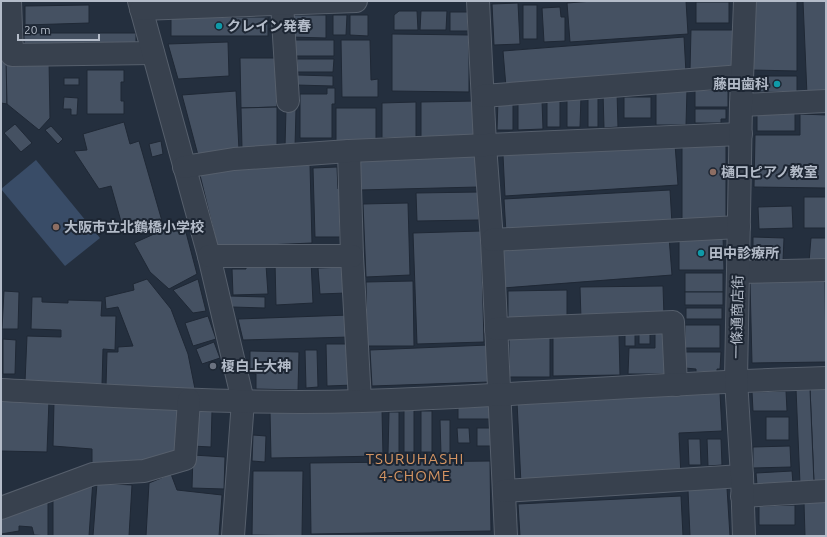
<svg xmlns="http://www.w3.org/2000/svg" width="827" height="537" font-family="Ubuntu,'Noto Sans JP',sans-serif">
  <style>
    .water { fill: #394c67 }
    .building { fill: #455162; stroke: #1f2835 }
    .lines { fill: none; stroke-linecap: round; stroke-linejoin: round }
    .minor-casing { stroke: #565f6c; stroke-width: 24 }
    .minor { stroke: #38414e; stroke-width: 22 }
    .culture-dot { fill: #0f9aa8; stroke: #1d2633; stroke-width: 1.5 }
    .education-dot { fill: #8d6e63; stroke: #1d2633; stroke-width: 1.5 }
    .worship-dot { fill: #6b7280; stroke: #1d2633; stroke-width: 1.5 }
    .labels { text-anchor: middle; dominant-baseline: central; stroke-width: 4; stroke-linejoin: round; paint-order: stroke }
    .poi-label { font-size: 14px; font-weight: bold; fill: #b4bcc9; stroke: #1d2633; text-anchor: start }
    .street-label { font-size: 14px; fill: #b4bcc9; stroke: #1d2633 }
    .neighbourhood-label { font-size: 15px; letter-spacing: 1px; fill: #d59563; stroke: #1d2633 }
  </style>
  <rect width="100%" height="100%" fill="#242f3e"/>
  <path class="water" d="M36,160L100,238L65,266L1,189Z"/>
  <g class="building">
    <path d="M593,1H686L688,34L570,42L567,3Z"/>
    <path d="M752,1H797V71L751,70Z"/>
    <path d="M803,1H826V94L807,95Z"/>
    <rect x="696" y="2" width="33" height="21"/>
    <path d="M518,3L520,44L494,45L492,4Z"/>
    <path d="M89,5V23L25,25V6Z"/>
    <rect x="523" y="5" width="14" height="34"/>
    <path d="M560,7L561,17H565V41L544,42L542,8Z"/>
    <path d="M399,11H417L418,30H394V15Z"/>
    <path d="M421,11H447L446,30H420Z"/>
    <rect x="450" y="12" width="18" height="19"/>
    <path d="M1,15H6L7,104L1,103Z"/>
    <path d="M291,15H326V38L290,37Z"/>
    <path d="M333,15H347L346,35H333Z"/>
    <path d="M350,15H368V36L350,35Z"/>
    <rect x="171" y="17" width="97" height="19"/>
    <path d="M691,30H734L733,71L690,70Z"/>
    <rect x="24" y="33" width="112" height="13"/>
    <path d="M392,34L469,35V92L392,91Z"/>
    <path d="M684,37L686,73L506,87L503,51Z"/>
    <path d="M294,40H334V56H293Z"/>
    <path d="M341,40H370L371,80L378,79V97H342Z"/>
    <path d="M228,42L229,76L178,79L168,44Z"/>
    <path d="M240,58H276L277,107L241,108Z"/>
    <path d="M297,59H334L333,72H296Z"/>
    <path d="M49,60L50,118L39,130L7,104L6,61Z"/>
    <path d="M87,70H124V82H121V101H124V114H87Z"/>
    <path d="M297,75L333,76V86L296,85Z"/>
    <path d="M757,76H797V92H756Z"/>
    <rect x="64" y="78" width="15" height="7"/>
    <path d="M327,88H335V104H332V138H300V94H327Z"/>
    <path d="M656,88L687,89L686,125H656Z"/>
    <rect x="695" y="90" width="33" height="17"/>
    <path d="M236,91L239,150L198,155L182,95Z"/>
    <path d="M603,92H617L618,127L604,128Z"/>
    <rect x="588" y="94" width="10" height="33"/>
    <path d="M567,95L581,96L580,127H567Z"/>
    <path d="M64,97L78,98L77,115H71V109H63Z"/>
    <rect x="624" y="97" width="27" height="21"/>
    <path d="M498,100H513V130H497Z"/>
    <path d="M476,101L477,133L469,137H421V102Z"/>
    <path d="M518,101H542L543,129L518,130Z"/>
    <rect x="547" y="101" width="13" height="26"/>
    <path d="M416,102V138H382V103Z"/>
    <path d="M277,107V148H242L241,108Z"/>
    <rect x="336" y="108" width="40" height="34"/>
    <path d="M286,109H296L295,147H285Z"/>
    <path d="M695,109H726V119H721V123H695Z"/>
    <rect x="757" y="113" width="38" height="18"/>
    <path d="M800,114L826,115V188L754,187L755,135H800Z"/>
    <path d="M124,122L130,144L139,141L162,221L124,232L111,186L99,189L74,151L87,150L83,134Z"/>
    <path d="M15,124L32,143L21,152L4,133Z"/>
    <path d="M51,126L63,139L58,144L45,130Z"/>
    <path d="M161,141L163,154L152,157L149,144Z"/>
    <path d="M675,144L678,185L505,196L503,155Z"/>
    <rect x="682" y="145" width="44" height="77"/>
    <path d="M478,154V187L360,190L359,156Z"/>
    <path d="M310,165L312,243L220,247L217,245L199,171Z"/>
    <path d="M337,167L338,189H344V214H340V237H315L313,168Z"/>
    <path d="M670,190L672,224L506,233L504,199Z"/>
    <path d="M479,192V220L417,221L416,193Z"/>
    <rect x="804" y="197" width="22" height="31"/>
    <path d="M408,203L410,275L366,277L363,204Z"/>
    <path d="M792,206L793,228L759,229L758,207Z"/>
    <path d="M183,221L197,274L169,289L150,272L134,243Z"/>
    <path d="M481,231L484,342L417,344L413,233Z"/>
    <path d="M679,236H723L724,270H679Z"/>
    <path d="M669,237L672,275L503,288L500,250Z"/>
    <path d="M753,237L784,238L783,261L753,260Z"/>
    <path d="M811,238H826V263L809,262Z"/>
    <path d="M311,260L313,303L276,305L275,262Z"/>
    <path d="M266,265L268,294L233,295L232,269H246V266Z"/>
    <path d="M345,267L346,293L320,294L318,268Z"/>
    <rect x="685" y="273" width="38" height="19"/>
    <path d="M147,279L171,309L188,354L195,389L106,386L107,352H118V347L133,346L118,307L106,309L105,297L134,290L133,284Z"/>
    <path d="M198,279L206,311L193,313L173,290Z"/>
    <path d="M413,281L414,346H367L366,282Z"/>
    <path d="M825,281L826,362L752,363L750,282Z"/>
    <path d="M663,286L664,317L581,319L580,287Z"/>
    <path d="M567,290V318L508,320V291Z"/>
    <path d="M4,291L19,292L18,329H2Z"/>
    <rect x="685" y="292" width="38" height="13"/>
    <path d="M229,296L265,297V308L232,307Z"/>
    <path d="M32,297H42V302L68,303V300L102,301L101,316H116L115,350L103,349L102,385L25,382L27,336L61,337V330L31,329Z"/>
    <rect x="686" y="308" width="36" height="11"/>
    <path d="M349,315L350,337L243,340L238,319Z"/>
    <path d="M208,316L216,339L193,346L185,323Z"/>
    <rect x="685" y="325" width="35" height="23"/>
    <path d="M655,328H671L670,374H628L629,348H655Z"/>
    <rect x="639" y="329" width="11" height="15"/>
    <rect x="625" y="330" width="10" height="16"/>
    <path d="M553,335H619L620,375L553,376Z"/>
    <rect x="509" y="336" width="41" height="41"/>
    <path d="M3,339L16,340L15,374H3Z"/>
    <path d="M214,342L220,358L202,364L196,349Z"/>
    <path d="M326,344H353L354,385L327,386Z"/>
    <path d="M488,345L489,382L372,386L370,350Z"/>
    <path d="M305,350H317L318,387L306,388Z"/>
    <path d="M250,351L299,352L298,390L256,389V374L250,373Z"/>
    <path d="M685,352H721L720,369H717V372H696V369L685,368Z"/>
    <path d="M826,388V482L814,483L810,389Z"/>
    <path d="M796,389H810L814,483L800,484Z"/>
    <path d="M786,391L787,411H753L752,392Z"/>
    <path d="M720,393L722,431L679,433L681,477L521,484L517,402Z"/>
    <path d="M1,398L49,400L47,452L1,451Z"/>
    <path d="M54,402L181,408L179,454L143,466L92,467V449L53,446Z"/>
    <rect x="458" y="403" width="32" height="16"/>
    <path d="M382,410L383,456L271,458L270,411Z"/>
    <rect x="404" y="410" width="10" height="42"/>
    <path d="M194,411H212L211,447L192,446Z"/>
    <rect x="421" y="411" width="11" height="41"/>
    <path d="M389,412H399V455L388,454Z"/>
    <rect x="766" y="417" width="23" height="23"/>
    <path d="M440,420H450V454H441Z"/>
    <path d="M457,428H469L470,443H458Z"/>
    <rect x="477" y="428" width="14" height="18"/>
    <path d="M253,435L266,436L265,462L252,461Z"/>
    <path d="M688,439H700L701,465H689Z"/>
    <path d="M707,439H721L722,465L708,466Z"/>
    <path d="M790,446L791,467L753,468V447Z"/>
    <path d="M193,455L225,457L224,489L192,488Z"/>
    <path d="M490,461L491,531L311,534L310,463Z"/>
    <path d="M253,471H303L302,536L252,535Z"/>
    <path d="M792,471L793,484L757,485L756,473Z"/>
    <path d="M171,474L177,490L222,495L219,536H146L149,483Z"/>
    <path d="M93,480L89,536H53V493Z"/>
    <path d="M97,483L132,485L129,536H93Z"/>
    <path d="M727,488L730,536H690L688,490Z"/>
    <path d="M681,496L683,536H520L518,504Z"/>
    <path d="M48,497V536L34,535L32,527L19,526V531L1,534V513Z"/>
    <path d="M826,501V536H805L804,502Z"/>
    <path d="M795,505V525H759V506Z"/>
  </g>
  <g class="lines">
    <g class="minor-casing">
      <g id="minor">
        <path d="M10,1L12,55L153,53"/>
        <path d="M139,1L209,256L243,401L233,536"/>
        <path d="M478,1L485,145L492,240L506,536"/>
        <path d="M282,4L288,101"/>
        <path d="M141,9L356,1"/>
        <path d="M483,96L742,76"/>
        <path d="M741,105L826,101"/>
        <path d="M349,151L352,256L360,401"/>
        <path d="M184,167L234,159L349,151L741,134"/>
        <path d="M492,240L739,227"/>
        <path d="M209,256H352"/>
        <path d="M738,272L826,270"/>
        <path d="M496,329L673,322L676,385"/>
        <path d="M1,390C121,396 241,405 362,401C517,396 671,382 826,378"/>
        <path d="M504,491L742,476"/>
        <path d="M742,496L826,491"/>
        <path d="M1,508L93,474L144,471L185,459L189,400"/>
        <path d="M744,536L742,476L736,380L741,105L745,1"/>
      </g>
    </g>
    <use href="#minor" class="minor"/>
  </g>
  <g class="culture-dot">
    <circle cx="219" cy="26" r="4"/>
    <circle cx="777" cy="84" r="4"/>
    <circle cx="701" cy="253" r="4"/>
  </g>
  <g class="education-dot">
    <circle cx="713" cy="172" r="4"/>
    <circle cx="56" cy="227" r="4"/>
  </g>
  <circle class="worship-dot" cx="213" cy="366" r="4"/>
  <g class="labels">
    <g class="poi-label">
      <text x="227" y="26">クレイン発春</text>
      <text x="769" y="84" text-anchor="end">藤田歯科</text>
      <text x="721" y="172">樋口ピアノ教室</text>
      <text x="64" y="227">大阪市立北鶴橋小学校</text>
      <text x="709" y="253">田中診療所</text>
      <text x="221" y="366">榎白上大神</text>
    </g>
    <g class="street-label">
      <text transform="translate(737 317) rotate(-89)">一條通商店街</text>
    </g>
    <g class="neighbourhood-label">
      <text x="415" y="458">TSURUHASHI<tspan x="415" dy="17">4-CHOME</tspan></text>
    </g>
  </g>
  <rect width="827" height="537" fill="none" stroke="#b4bcc9" stroke-width="4"/>
  <path d="M18 34v6h81v-6" fill="none" stroke="#b4bcc9" stroke-width="2"/>
  <text x="24" y="34" font-size="12" fill="#b4bcc9" stroke="#1d2633" stroke-width="3" paint-order="stroke">20 m</text>
</svg>
